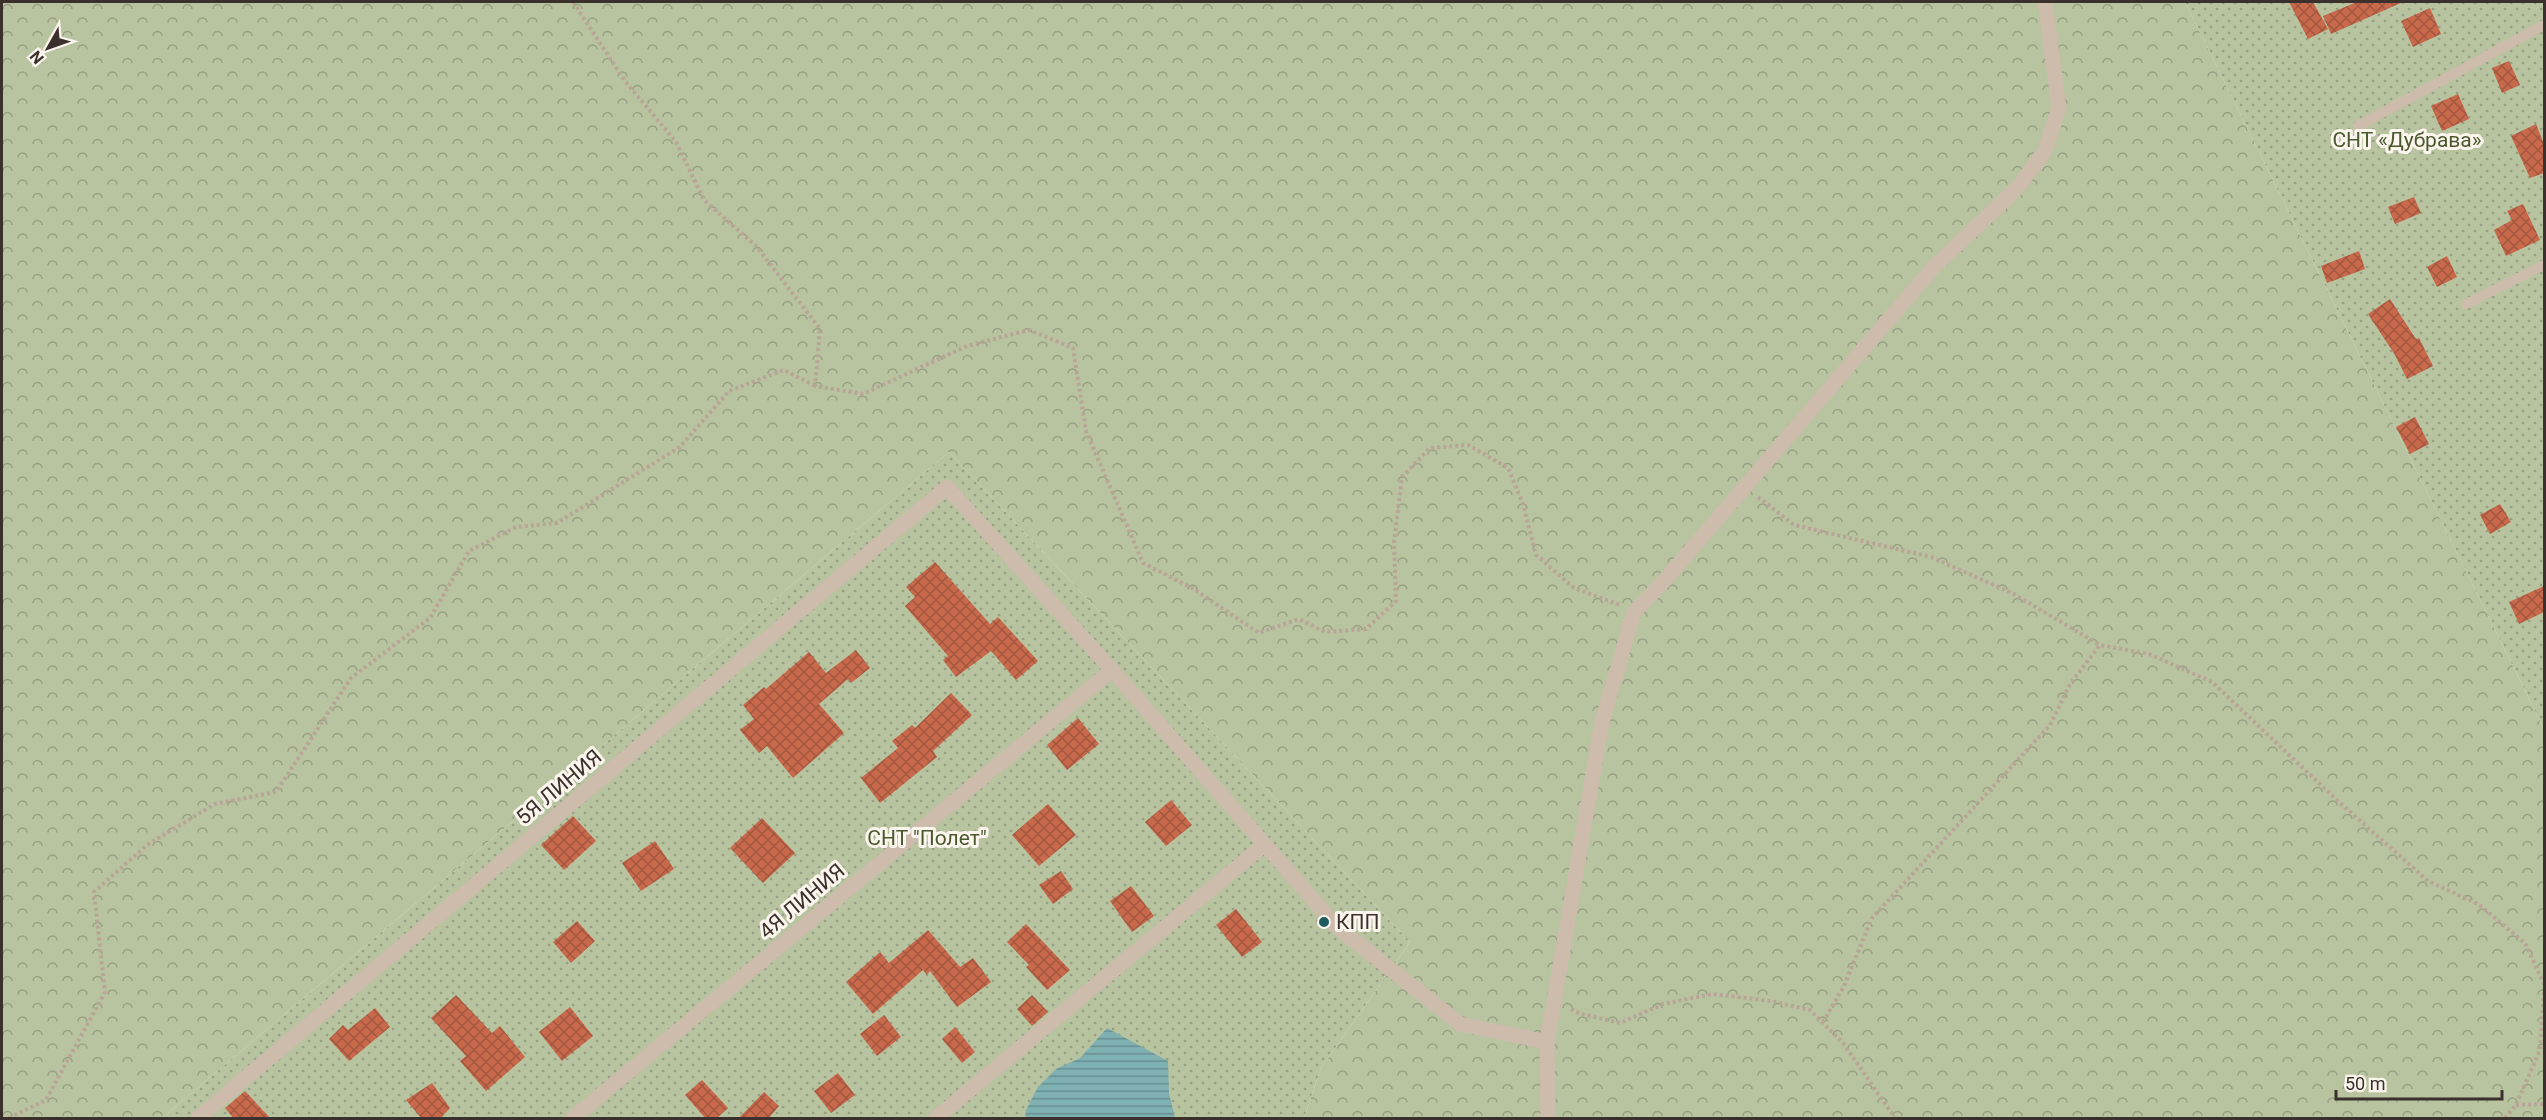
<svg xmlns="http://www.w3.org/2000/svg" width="2546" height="1120" font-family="Roboto,sans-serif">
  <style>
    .forest { fill: url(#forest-crowns) }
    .garden { fill: url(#garden-dots) }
    .water { fill: url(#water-rules) }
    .building { fill: url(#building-cross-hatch) }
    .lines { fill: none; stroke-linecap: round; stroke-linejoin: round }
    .path { stroke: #b9a596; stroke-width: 4; stroke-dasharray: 3 3; stroke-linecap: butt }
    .service { stroke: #cdbbac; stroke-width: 10 }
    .minor { stroke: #cdbbac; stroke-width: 15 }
    .poi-dot { fill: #1f5a5e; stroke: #fbf5ee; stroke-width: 2 }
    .labels { text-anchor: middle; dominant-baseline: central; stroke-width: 6; stroke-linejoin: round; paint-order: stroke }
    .park-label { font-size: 21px; fill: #4a5a2e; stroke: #fbf5ee }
    .street-label { font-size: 21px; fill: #3b302b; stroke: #fbf5ee }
    .poi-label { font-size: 21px; fill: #3b302b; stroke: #fbf5ee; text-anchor: start }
  </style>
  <defs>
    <pattern id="forest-crowns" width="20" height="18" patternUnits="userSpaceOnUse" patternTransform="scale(1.5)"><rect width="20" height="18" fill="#b8c4a0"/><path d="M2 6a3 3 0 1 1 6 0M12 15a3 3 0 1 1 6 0" fill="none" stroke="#97a083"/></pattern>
    <pattern id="garden-dots" width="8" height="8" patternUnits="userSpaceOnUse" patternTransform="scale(1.5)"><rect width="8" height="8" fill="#b8c4a0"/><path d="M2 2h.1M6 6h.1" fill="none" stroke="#97a083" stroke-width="1.8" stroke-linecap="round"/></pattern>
    <pattern id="water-rules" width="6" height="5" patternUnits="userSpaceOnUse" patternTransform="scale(1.5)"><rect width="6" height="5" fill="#7fb0b2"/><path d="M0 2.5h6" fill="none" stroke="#699091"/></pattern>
    <pattern id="building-cross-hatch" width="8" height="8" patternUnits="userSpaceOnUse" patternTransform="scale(1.5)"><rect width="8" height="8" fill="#c8694b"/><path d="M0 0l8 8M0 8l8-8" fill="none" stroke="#a4573f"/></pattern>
  </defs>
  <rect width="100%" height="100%" fill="#f4ebe1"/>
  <path class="forest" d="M2,2H2185L2544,729V1118H1304L1321,1068L1410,942L949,452L162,1118H2Z"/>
  <g class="garden">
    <path d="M2185,2H2544V729Z"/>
    <path d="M949,452L1410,942L1321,1068L1304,1118H162Z"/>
  </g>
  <path class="water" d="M1107,1028L1168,1061L1169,1093L1175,1118H1025L1026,1110L1038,1087L1056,1069L1080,1058Z"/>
  <g class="building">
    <path d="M2289,2H2313L2328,29L2308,39Z"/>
    <path d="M2357,2H2403L2331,34L2323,16Z"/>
    <path d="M2430,8L2441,34L2413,47L2401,21Z"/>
    <path d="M2509,61L2520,85L2502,93L2492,68Z"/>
    <path d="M2458,94L2469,119L2442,131L2431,106Z"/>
    <path d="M2536,124L2544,144V173L2530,178L2511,136Z"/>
    <path d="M2414,197L2421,213L2395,224L2388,207Z"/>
    <path d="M2523,204L2540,240L2506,256L2494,230L2512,220L2507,211Z"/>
    <path d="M2359,251L2365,269L2327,283L2321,266Z"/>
    <path d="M2447,256L2457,277L2437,287L2427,267Z"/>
    <path d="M2390,299L2416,339L2419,338L2433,366L2407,379L2395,355L2368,314Z"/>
    <path d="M2415,417L2429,444L2410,454L2396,427Z"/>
    <path d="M2500,504L2511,522L2490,534L2480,515Z"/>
    <path d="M935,562L990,624L998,617L1038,661L1016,680L991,651L956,677L943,660L948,656L905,606L915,597L906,587Z"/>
    <path d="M2544,586V612L2519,624L2509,602Z"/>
    <path d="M856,650L870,668L851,683L848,679L819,704L844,733L793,778L767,746L759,753L740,730L754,719L743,705L764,687L766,689L809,652L826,673Z"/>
    <path d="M951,693L972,715L933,751L937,757L880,803L861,778L898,748L892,741L912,725L915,728Z"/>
    <path d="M1078,718L1099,744L1067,770L1047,745Z"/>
    <path d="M1171,800L1192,825L1166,846L1145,822Z"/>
    <path d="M1048,804L1076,835L1039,866L1012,835Z"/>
    <path d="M573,816L596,841L564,870L541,845Z"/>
    <path d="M762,818L795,853L763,883L730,848Z"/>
    <path d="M655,841L674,869L641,891L622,863Z"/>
    <path d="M1061,871L1073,889L1053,904L1039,885Z"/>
    <path d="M1131,886L1154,916L1132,932L1110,901Z"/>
    <path d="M1236,909L1262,942L1242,957L1216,925Z"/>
    <path d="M577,921L595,941L571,963L553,942Z"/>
    <path d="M1026,924L1070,970L1047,990L1026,967L1029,965L1007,942Z"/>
    <path d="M928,930L960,967L973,958L991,982L957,1007L930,971L927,975L923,970L873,1014L846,982L880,952L889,963Z"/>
    <path d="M456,995L492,1033L500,1026L525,1057L486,1091L460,1061L466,1056L431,1018Z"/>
    <path d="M1032,995L1048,1012L1032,1026L1017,1009Z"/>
    <path d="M570,1007L593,1036L562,1061L539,1032Z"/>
    <path d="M375,1008L390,1027L349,1061L329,1039L343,1025L348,1030Z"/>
    <path d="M884,1015L901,1037L877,1056L860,1034Z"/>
    <path d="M955,1027L975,1052L962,1063L942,1039Z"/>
    <path d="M838,1073L855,1095L831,1113L814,1091Z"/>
    <path d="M702,1080L728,1108L716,1119H706L685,1095Z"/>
    <path d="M432,1083L450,1108L440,1119H422L406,1100Z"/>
    <path d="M245,1091L271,1119H234L225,1108Z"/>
    <path d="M764,1092L779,1106L768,1119H738Z"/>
  </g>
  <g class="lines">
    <g class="path">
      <path d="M573,2L625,81L676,142L704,200L757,247L820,329L815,386L863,394L967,346L1029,330L1073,348L1086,431L1143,563L1192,588L1259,633L1299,619L1325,632L1366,629L1396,601L1394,542L1402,477L1430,448L1468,445L1508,468L1523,504L1536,555L1574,588L1620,605"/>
      <path d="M1758,497L1794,525L1931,557L2012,593L2100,645"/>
      <path d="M1571,1009L1581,1014L1620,1023L1663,1004L1712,994L1771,1001L1810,1010L1843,1043L1895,1118"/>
      <path d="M1823,1022L1844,986L1872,918L2050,725L2070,684L2100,645L2149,654L2212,682L2339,802L2428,881L2478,904L2525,943L2544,984"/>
      <path d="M2516,1105L2544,1104"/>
      <path d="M9,1118L46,1100L105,992L94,892L147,845L215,804L276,792L351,678L430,618L469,551L516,527L557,523L680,447L729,391L784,370L815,386"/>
      <path d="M2505,1118L2516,1105L2540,1050L2544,991"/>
    </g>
    <g class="service">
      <path d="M2358,126L2544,25"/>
      <path d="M2466,304L2544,265"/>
    </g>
    <g class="minor">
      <path d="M198,1118L947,487L1112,670L1337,927L1460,1024L1547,1042"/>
      <path d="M573,1118L1112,670"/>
      <path d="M936,1118L1265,844"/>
      <path d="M1548,1118L1547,1042L1602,722L1634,612L1664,581L1933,268L2017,188L2045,151L2059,108L2045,2"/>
    </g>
  </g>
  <circle class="poi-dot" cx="1324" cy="922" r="6"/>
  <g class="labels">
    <g class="park-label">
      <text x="2407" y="140">СНТ «Дубрава»</text>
      <text x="927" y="838">СНТ "Полет"</text>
    </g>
    <g class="street-label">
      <text transform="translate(559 787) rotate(-40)">5Я ЛИНИЯ</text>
      <text transform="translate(802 901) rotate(-40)">4Я ЛИНИЯ</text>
    </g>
    <g class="poi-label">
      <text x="1336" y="922">КПП</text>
    </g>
  </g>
  <rect width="2546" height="1120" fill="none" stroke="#3b302b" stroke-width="6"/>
  <g transform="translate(48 48) rotate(230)" stroke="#fbf5ee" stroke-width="4.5" paint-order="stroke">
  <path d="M0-4.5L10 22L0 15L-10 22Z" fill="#3b302b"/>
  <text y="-9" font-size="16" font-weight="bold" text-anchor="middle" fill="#3b302b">N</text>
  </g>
  <path d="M2336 1090v9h166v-9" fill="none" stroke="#3b302b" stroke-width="3"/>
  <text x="2345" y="1090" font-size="18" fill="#3b302b" stroke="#fbf5ee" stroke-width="4.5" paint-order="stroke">50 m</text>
</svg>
